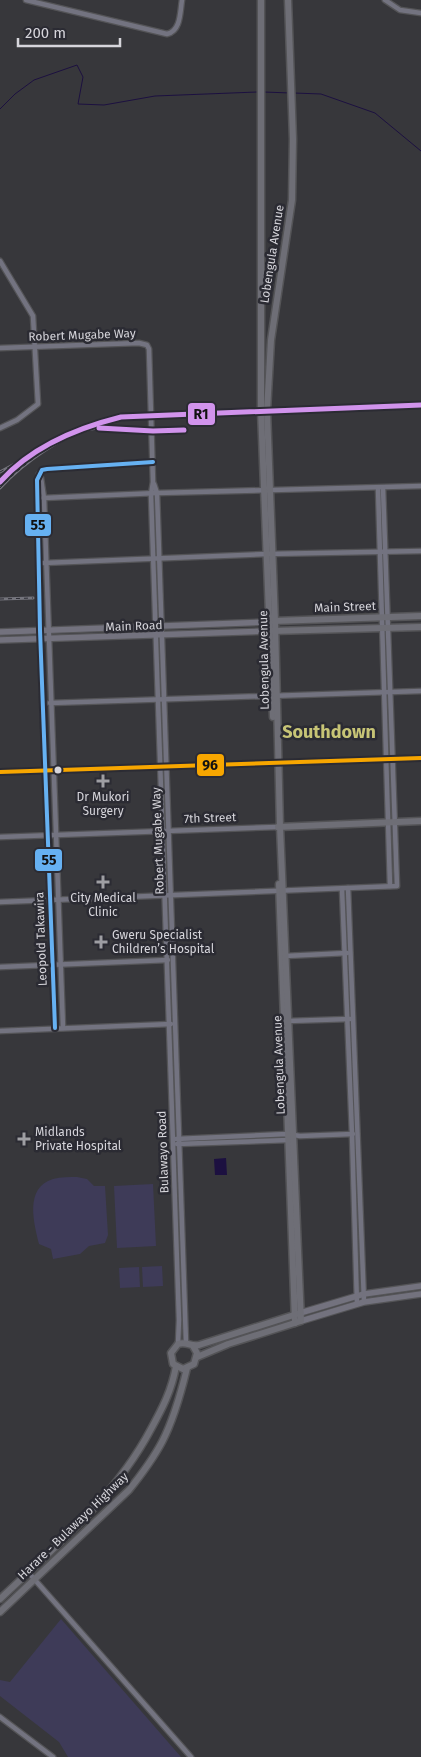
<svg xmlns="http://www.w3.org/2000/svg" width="421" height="1757" font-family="'Fira Sans',sans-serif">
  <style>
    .green { fill: #3e3b58 }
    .water { fill: #1c1040 }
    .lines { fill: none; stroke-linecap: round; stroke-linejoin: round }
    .stream { stroke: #1c1040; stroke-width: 1 }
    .minor-casing { stroke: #545457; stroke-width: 7 }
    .major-casing { stroke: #545457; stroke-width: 8 }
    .highway-casing { stroke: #545457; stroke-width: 9 }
    .minor { stroke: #737380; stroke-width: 4.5 }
    .major { stroke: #73727e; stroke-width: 5.5 }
    .highway { stroke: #6e6e76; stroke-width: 6 }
    .rail-casing { stroke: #75757d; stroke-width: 3 }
    .rail { stroke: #2b2b33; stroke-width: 1; stroke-dasharray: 4; stroke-linecap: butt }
    .bus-1-casing { stroke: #2b2b33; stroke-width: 8 }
    .bus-2-casing { stroke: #2b2b33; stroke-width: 8 }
    .bus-1 { stroke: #f7a600; stroke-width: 4 }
    .bus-2 { stroke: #66b1f2; stroke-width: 4 }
    .rail-1-casing { stroke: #2b2b33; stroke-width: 9 }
    .rail-1 { stroke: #d193ec; stroke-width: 5 }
    .bus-dot { fill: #d6d5db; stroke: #2b2b33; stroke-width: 2 }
    .poi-dot { fill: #9e9ea3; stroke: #2b2b33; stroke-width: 2 }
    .labels { text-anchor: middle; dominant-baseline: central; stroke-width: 5; stroke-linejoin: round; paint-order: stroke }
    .street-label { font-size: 12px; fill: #d6d5db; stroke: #2b2b33 }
    .poi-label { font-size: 12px; fill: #d6d5db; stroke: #2b2b33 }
    .district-label { font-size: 18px; font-weight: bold; fill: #c7c476; stroke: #2b2b33 }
    .line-badge { stroke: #2b2b33; stroke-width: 2 }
    .pale-badge-label { font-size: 14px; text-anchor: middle; font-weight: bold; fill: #111 }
  </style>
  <rect width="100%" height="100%" fill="#37373b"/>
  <g class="green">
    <path d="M77,1177L87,1179L94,1186H105L108,1235L105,1243L89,1246L80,1254L53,1259L51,1249L39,1244C34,1223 24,1188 53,1179C61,1177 70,1177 77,1177Z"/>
    <path d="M153,1184L156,1246L117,1248L114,1186Z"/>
    <path d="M162,1266L163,1286L143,1287L142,1267Z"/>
    <path d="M139,1267L140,1287L120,1288L119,1268Z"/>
    <path d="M61,1619L181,1757H68L59,1742L0,1696V1680L10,1682Z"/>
  </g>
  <path class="water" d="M226,1158L227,1175H215L214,1159Z"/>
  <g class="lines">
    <g class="stream">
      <path d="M264,92L290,93"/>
      <path d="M294,93L321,94L375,113L421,151"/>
      <path d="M0,109L15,94L34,80L77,65L83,77L78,104L104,105L155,96L257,92"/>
    </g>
    <g class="minor-casing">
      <g id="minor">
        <path d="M26,0L167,34C181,31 180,12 182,0"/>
        <path d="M385,0L400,10L421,13"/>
        <path d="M0,261L33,316L38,404L17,420L0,428"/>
        <path d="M0,348L139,343L147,345L149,349L153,482L151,494L179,1320L178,1344"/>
        <path d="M39,474L41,478L44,498L63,1028"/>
        <path d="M154,484L157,493L186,1343"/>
        <path d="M378,488L390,886"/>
        <path d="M43,498L157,493L421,486"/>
        <path d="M43,563L267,554L421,551"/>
        <path d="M50,703L421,691"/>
        <path d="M0,772L421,758"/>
        <path d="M0,837L277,827"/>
        <path d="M348,888L364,1302"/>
        <path d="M342,889L352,1134L357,1304"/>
        <path d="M0,902L397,886L383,488"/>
        <path d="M285,956L347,953"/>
        <path d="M0,967L168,960"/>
        <path d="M287,1021L350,1019"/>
        <path d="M55,1028L40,630L37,480L42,470L47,469L153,462"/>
        <path d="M0,1031L171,1024"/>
        <path d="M176,1139L287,1134L300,1136L353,1134"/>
        <path d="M177,1144L289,1140"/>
        <path d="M28,1572L191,1757"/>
        <path d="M0,1717L53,1757"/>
      </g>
    </g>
    <g class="major-casing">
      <g id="major">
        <path d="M0,632L269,622"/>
        <path d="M0,640L270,631"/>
        <path d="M300,1313L364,1294L421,1286"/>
        <path d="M301,1321L364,1302L421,1294"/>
      </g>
    </g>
    <g class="highway-casing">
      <g id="highway">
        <path d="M261,0V411L273,717"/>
        <path d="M273,621L421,616"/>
        <path d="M272,631L421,627"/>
        <path d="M278,827L421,821"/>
        <path d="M279,884L295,1323"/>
        <path d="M193,1346L197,1353L194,1364L183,1369L173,1364L171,1353L178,1344C186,1341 191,1347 199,1345L297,1314"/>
        <path d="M197,1357L228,1344L301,1321L280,827L275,621L267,411L271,340L292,200L293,139L288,0"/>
        <path d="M0,1599C55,1547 115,1497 151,1429C162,1409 172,1390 176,1366"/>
        <path d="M0,1612L129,1490C141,1475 153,1459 162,1442C174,1419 181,1393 187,1368"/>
      </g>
    </g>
    <use href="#minor" class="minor"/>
    <use href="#major" class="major"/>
    <use href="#highway" class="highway"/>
    <g class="rail-casing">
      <g id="rail">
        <path d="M0,472L24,459"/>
        <path d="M0,488C21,465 68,429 100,428C112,427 123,429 134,430C151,431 167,431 184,430"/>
        <path d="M0,599L33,598"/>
      </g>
    </g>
    <use href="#rail" class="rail"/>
    <g class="bus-1-casing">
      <path id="bus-1" d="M0,772L421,758"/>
    </g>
    <g class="bus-2-casing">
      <path id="bus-2" d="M55,1028L40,630L37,480L42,470L47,469L153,462"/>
    </g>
    <use href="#bus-1" class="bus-1"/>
    <use href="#bus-2" class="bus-2"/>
    <g class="rail-1-casing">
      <g id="rail-1">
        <path d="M99,428L153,431L184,430"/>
        <path d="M0,482C31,447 77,428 121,417L421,405"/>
      </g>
    </g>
    <use href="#rail-1" class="rail-1"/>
  </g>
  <circle class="bus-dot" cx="58" cy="770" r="4.5"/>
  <g class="poi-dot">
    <path d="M100.5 773.5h5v5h5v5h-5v5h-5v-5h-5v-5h5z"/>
    <path d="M100.5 874.5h5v5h5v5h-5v5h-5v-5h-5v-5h5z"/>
    <path d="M98.5 934.5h5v5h5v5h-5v5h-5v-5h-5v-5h5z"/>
    <path d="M21.5 1131.5h5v5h5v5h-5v5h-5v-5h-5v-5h5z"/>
  </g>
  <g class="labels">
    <g class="street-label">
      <text transform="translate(272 254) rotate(-81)">Lobengula Avenue</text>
      <text transform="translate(82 335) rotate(-2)">Robert Mugabe Way</text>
      <text transform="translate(345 607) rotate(-2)">Main Street</text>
      <text transform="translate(134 626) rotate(-2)">Main Road</text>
      <text transform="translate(264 660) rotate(-91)">Lobengula Avenue</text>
      <text transform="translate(210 818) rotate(-2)">7th Street</text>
      <text transform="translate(158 841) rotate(-92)">Robert Mugabe Way</text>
      <text transform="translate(41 939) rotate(-92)">Leopold Takawira</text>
      <text transform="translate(279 1065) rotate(-92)">Lobengula Avenue</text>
      <text transform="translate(163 1152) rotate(-92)">Bulawayo Road</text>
      <text transform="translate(73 1526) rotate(-44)">Harare - Bulawayo Highway</text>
    </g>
    <g class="poi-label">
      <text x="103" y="797">Dr Mukori<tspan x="103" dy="14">Surgery</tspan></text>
      <text x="103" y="898">City Medical<tspan x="103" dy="14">Clinic</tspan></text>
      <text x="112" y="935" text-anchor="start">Gweru Specialist<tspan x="112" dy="14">Children’s Hospital</tspan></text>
      <text x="35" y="1132" text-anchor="start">Midlands<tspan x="35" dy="14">Private Hospital</tspan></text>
    </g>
    <g class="district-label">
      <text x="329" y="732">Southdown</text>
    </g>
  </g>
  <g class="line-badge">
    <rect x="187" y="402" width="29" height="24" rx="5" fill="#d193ec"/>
    <rect x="24" y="513" width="28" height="24" rx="5" fill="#66b1f2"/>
    <rect x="196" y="753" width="29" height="24" rx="5" fill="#f7a600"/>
    <rect x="34" y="848" width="29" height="24" rx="5" fill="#66b1f2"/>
  </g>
  <g class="pale-badge-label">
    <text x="201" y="419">R1</text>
    <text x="38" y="530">55</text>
    <text x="210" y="770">96</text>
    <text x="49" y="865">55</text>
  </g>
  <path d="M18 38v8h102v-8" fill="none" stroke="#d6d5db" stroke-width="2.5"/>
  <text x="25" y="38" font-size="15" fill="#d6d5db" stroke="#2b2b33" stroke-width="4" paint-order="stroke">200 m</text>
</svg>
